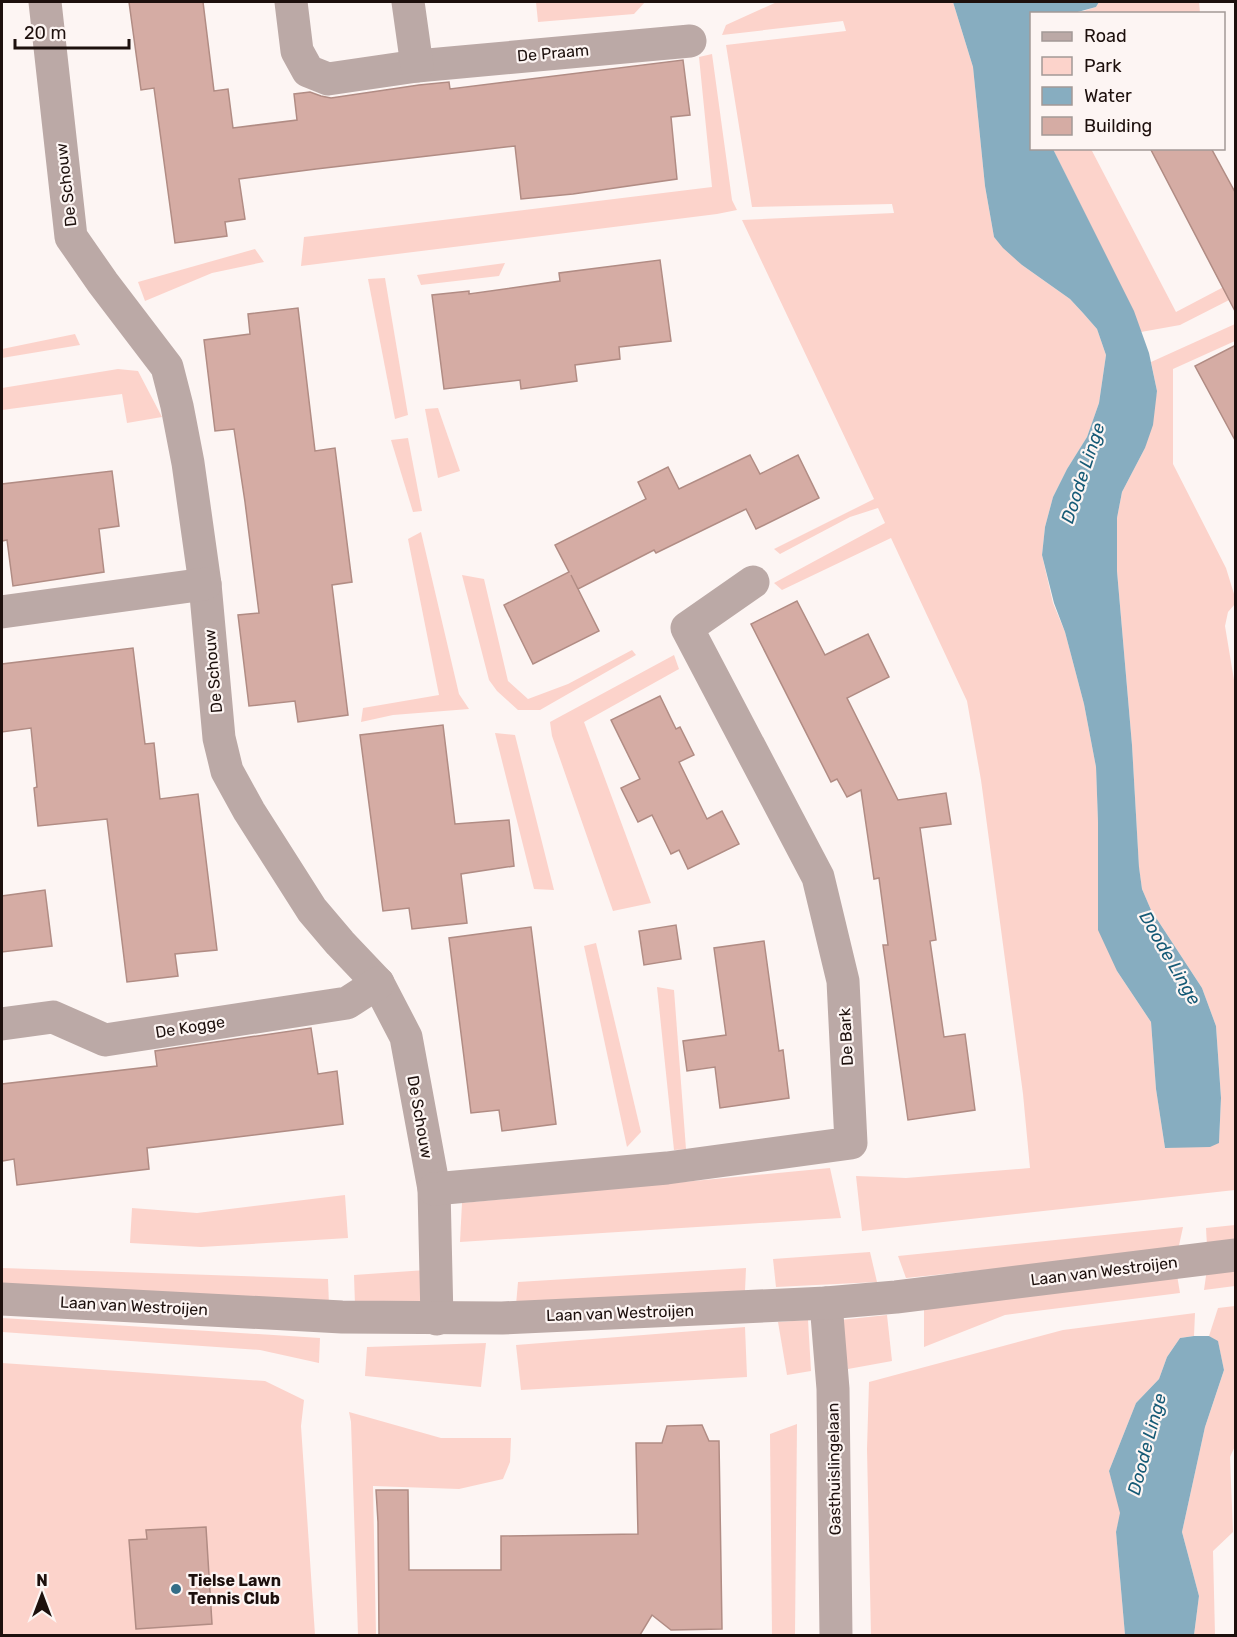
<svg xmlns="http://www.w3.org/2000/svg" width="1237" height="1637" font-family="Rubik,sans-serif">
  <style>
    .green { fill: #fcd3cb }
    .water { fill: #87adc0 }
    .building { fill: #d5aca4; stroke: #b18c84; stroke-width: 1.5 }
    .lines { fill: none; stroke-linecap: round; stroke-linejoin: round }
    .minor { stroke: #bba9a6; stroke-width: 33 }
    .tertiary { stroke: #bba9a6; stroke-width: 33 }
    .poi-dot { fill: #346d87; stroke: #fdf5f3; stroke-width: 2 }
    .labels { text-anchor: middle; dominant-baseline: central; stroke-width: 4.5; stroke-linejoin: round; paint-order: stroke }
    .street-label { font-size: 16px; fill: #1d100d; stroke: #fdf5f3 }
    .poi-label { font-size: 16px; font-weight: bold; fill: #1d100d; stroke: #fdf5f3; text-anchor: start }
    .water-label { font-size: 18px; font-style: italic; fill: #155a76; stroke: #fdf5f3 }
  </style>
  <rect width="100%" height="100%" fill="#fdf5f3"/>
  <g class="green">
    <path d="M536,2H645L634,14L538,22Z"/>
    <path d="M777,2H953L973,67L985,186L994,237L1022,265L1070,299L1083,313L1097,329L1106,355L1099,403L1087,437L1067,469L1053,497L1045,527L1042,555L1053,603L1065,632L1084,704L1096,767L1098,822L1117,971L1151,1022L1156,1089L1165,1148L1219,1143L1221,1098L1216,1026L1202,988L1151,910L1142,889L1139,868L1132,745L1117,571V518L1122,492L1145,448L1157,391L1151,362L1235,324V341L1173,369V464L1226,568L1234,594L1235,604L1228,612L1225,626L1234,680L1236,707L1235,1190L862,1231L856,1176L906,1178L1030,1168L1023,1094L981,780L967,701L891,538L782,590L774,583L885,523L878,508L850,517L780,554L774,549L874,499L742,220L894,213L892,204L752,207L726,45L846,31L843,21L722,35L726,25Z"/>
    <path d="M1099,2H1199L1200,13L1074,14L1096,7Z"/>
    <path d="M712,54L732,200L737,210L717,214L301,266L304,237L712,187L699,57Z"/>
    <path d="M1053,149H1091L1176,312L1235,281V297L1180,325L1141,332L1133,311Z"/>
    <path d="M255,249L264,262L212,273L145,301L138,282Z"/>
    <path d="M505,263L499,276L421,285L417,275Z"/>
    <path d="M385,278L408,415L395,419L368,279Z"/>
    <path d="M75,334L80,345L2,358V349Z"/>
    <path d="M118,369L138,371L162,417L127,423L122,394L2,410V388Z"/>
    <path d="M438,408L460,471L438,478L425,409Z"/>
    <path d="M408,438L422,511L413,512L391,440Z"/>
    <path d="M421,532L459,694L469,709L393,715L361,722L363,708L439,695L408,539Z"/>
    <path d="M462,575L484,579L508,681L528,699L568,684L632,650L636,655L540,710H518L497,691L489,680Z"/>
    <path d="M674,655L679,669L584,722L651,903L613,911L552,736L550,722Z"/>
    <path d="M495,733L515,735L554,890L534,889Z"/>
    <path d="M596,943L641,1132L627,1147L584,946Z"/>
    <path d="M657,987L674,990L686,1149L674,1150Z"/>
    <path d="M830,1168L841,1218L460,1242L462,1203Z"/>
    <path d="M345,1195L348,1238L201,1247L130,1243L132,1208L197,1213Z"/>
    <path d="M1235,1225V1242L1207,1246L1206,1228Z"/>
    <path d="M1183,1227L1178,1250L906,1278L898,1256Z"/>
    <path d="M870,1252L877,1282L776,1287L773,1259Z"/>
    <path d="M1235,1267V1286L1204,1290L1207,1269Z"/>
    <path d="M2,1268L328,1279L329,1305L2,1291Z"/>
    <path d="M746,1268L745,1291L516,1305L518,1282Z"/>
    <path d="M426,1270L425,1305H355L354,1275Z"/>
    <path d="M1177,1275L1180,1293L1005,1315L924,1347V1306Z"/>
    <path d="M1235,1306L1236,1444L1230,1457L1233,1532L1213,1551L1215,1635H1194L1199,1596L1182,1532L1205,1427L1224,1370L1218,1342L1209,1336L1218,1308Z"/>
    <path d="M1195,1313L1194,1336L1180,1338L1167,1357L1159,1379L1136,1403L1109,1471L1121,1513L1116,1532L1125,1635H871L867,1449L869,1382L1063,1330Z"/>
    <path d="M887,1315L892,1361L848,1369L840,1320Z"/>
    <path d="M2,1318L320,1338L319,1363L260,1350L2,1332Z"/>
    <path d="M808,1320L811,1371L787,1375L778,1322Z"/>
    <path d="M745,1327L747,1377L521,1390L516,1345Z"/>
    <path d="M486,1343L481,1387L365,1376L367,1347Z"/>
    <path d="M2,1363L265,1381L304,1400L301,1426L315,1635H2Z"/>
    <path d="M349,1412L441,1438H511L510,1462L503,1479L459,1489L373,1486L376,1635H358L351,1422Z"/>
    <path d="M797,1424L795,1635H772L770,1434Z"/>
  </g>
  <g class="water">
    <path d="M953,2H1099L1096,7L1074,13L1032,14V148L1053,149L1134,311L1149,353L1157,391L1153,425L1145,448L1122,492L1117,518V571L1132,745L1139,867L1142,889L1151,910L1202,988L1216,1026L1221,1098L1219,1143L1210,1147L1165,1148L1156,1089L1151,1022L1117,971L1098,930V822L1096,767L1084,704L1065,632L1054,603L1042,555L1045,527L1053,497L1067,469L1087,437L1099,403L1106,355L1097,329L1083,313L1070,299L1022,265L1003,248L994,237L985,186L973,67Z"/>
    <path d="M1194,1336H1209L1218,1341L1224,1370L1205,1427L1182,1532L1199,1596L1194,1635H1125L1116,1532L1120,1513L1109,1471L1136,1403L1159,1379L1167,1357L1180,1338Z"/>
  </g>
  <g class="building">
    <path d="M129,2H203L214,91L228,89L233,128L297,120L294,94L310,92L321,96L331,98L419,85L449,82L450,89L683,60L690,115L671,117L677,179L573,194L521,199L515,146L316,169L239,179L245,219L225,222L227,236L175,243L154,88L141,90Z"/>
    <path d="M1150,148H1211L1236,194V313Z"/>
    <path d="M660,260L671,341L619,347L620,359L575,365L577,381L521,389L520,380L444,389L432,295L469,291V294L560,281L559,273Z"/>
    <path d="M298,308L315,451L335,448L352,582L332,585L348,715L298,722L295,701L249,706L238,615L259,613L245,502L234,429L215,431L204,340L250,334L248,314Z"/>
    <path d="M1236,345V442L1195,366Z"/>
    <path d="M750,455L760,474L798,455L819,498L756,529L746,509L656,553L654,550L578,589L571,575L599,631L533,664L504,605L569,572L555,545L646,499L638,482L668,467L679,489Z"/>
    <path d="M112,471L119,526L99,529L104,572L13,586L7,540L2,541V484Z"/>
    <path d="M797,601L825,655L868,634L889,677L847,698L898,800L946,793L951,824L920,828L936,940L930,941L944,1037L965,1034L975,1110L908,1120L883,945H888L879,878L874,879L861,790L847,797L837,779L831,782L751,624Z"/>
    <path d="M133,648L145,744L154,743L160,799L198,794L217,950L175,954L178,976L127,982L107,819L38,826L34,788L37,787L31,728L2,732V664Z"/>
    <path d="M660,696L676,729L680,727L694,755L679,762L707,819L722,811L739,844L688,869L679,850L671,854L652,815L638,822L621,788L640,779L611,720Z"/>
    <path d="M443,725L455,824L509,820L514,866L461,874L467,923L412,929L409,908L383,911L360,735Z"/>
    <path d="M45,890L52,946L2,952V896Z"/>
    <path d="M676,925L681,959L644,965L639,931Z"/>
    <path d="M531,927L556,1124L502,1131L499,1110L471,1113L449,938Z"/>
    <path d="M764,941L779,1051L783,1050L789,1098L720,1108L715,1067L687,1071L683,1041L726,1035L714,948Z"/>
    <path d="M311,1028L318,1074L337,1071L343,1124L147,1148L149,1169L17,1185L14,1159L2,1161V1084L157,1066L155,1051Z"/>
    <path d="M702,1425L709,1441H719L722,1629L671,1630L652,1615L640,1635H379L378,1522L376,1490H408L409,1570H501V1536L638,1534L636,1443H662L667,1426Z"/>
    <path d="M206,1527L212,1624L136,1629L129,1540L147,1539L146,1530Z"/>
  </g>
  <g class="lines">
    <g class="minor">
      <path d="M45,2L71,237L103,283L167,367L177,406L188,463L205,584L219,738L227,771L249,811L312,910L340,943L378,983L406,1037L434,1189L437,1319"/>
      <path d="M291,2L297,51L308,71L328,79L417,66L690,41"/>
      <path d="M408,2L417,66"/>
      <path d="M2,612L205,584"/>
      <path d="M2,1024L53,1017L105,1040L347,1003L378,983"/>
      <path d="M434,1189L667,1168L851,1143L843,981L818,877L687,628L753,582"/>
      <path d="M826,1303L833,1389L836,1636"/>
    </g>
    <path class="tertiary" d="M2,1299L342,1317L502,1318L826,1303L896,1297L1236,1255"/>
  </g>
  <circle class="poi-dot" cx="176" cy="1589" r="6"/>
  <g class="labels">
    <g class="street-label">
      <text transform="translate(553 53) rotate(-5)">De Praam</text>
      <text transform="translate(66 185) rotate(-97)">De Schouw</text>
      <text transform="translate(213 671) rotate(-95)">De Schouw</text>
      <text transform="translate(190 1027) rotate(-9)">De Kogge</text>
      <text transform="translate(846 1037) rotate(-93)">De Bark</text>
      <text transform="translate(420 1117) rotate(80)">De Schouw</text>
      <text transform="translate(1104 1271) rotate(-7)">Laan van Westroijen</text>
      <text transform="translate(134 1306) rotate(3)">Laan van Westroijen</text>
      <text transform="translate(620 1313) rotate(-2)">Laan van Westroijen</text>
      <text transform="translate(834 1469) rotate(-91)">Gasthuislingelaan</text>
    </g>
    <g class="poi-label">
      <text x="188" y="1580">Tielse Lawn<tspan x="188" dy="18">Tennis Club</tspan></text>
    </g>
    <g class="water-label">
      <text transform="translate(1083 473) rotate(-72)">Doode Linge</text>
      <text transform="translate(1170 958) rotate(60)">Doode Linge</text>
      <text transform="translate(1147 1444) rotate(-75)">Doode Linge</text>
    </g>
  </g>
  <rect width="1237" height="1637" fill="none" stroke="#1d100d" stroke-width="6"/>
  <rect x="1030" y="12" width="195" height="138" fill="#fdf5f3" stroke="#a39997" stroke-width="1.5"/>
  <rect x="1042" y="32" width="30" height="9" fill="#bba9a6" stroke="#a39997" stroke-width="1.5"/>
  <text x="1084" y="42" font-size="18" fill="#1d100d">Road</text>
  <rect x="1042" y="57" width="30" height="18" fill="#fcd3cb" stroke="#a39997" stroke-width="1.5"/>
  <text x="1084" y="72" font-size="18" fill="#1d100d">Park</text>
  <rect x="1042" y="87" width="30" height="18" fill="#87adc0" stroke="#a39997" stroke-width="1.5"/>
  <text x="1084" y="102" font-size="18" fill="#1d100d">Water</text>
  <rect x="1042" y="117" width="30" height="18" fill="#d5aca4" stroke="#a39997" stroke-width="1.5"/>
  <text x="1084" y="132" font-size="18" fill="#1d100d">Building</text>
  <g transform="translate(42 1595)" stroke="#fdf5f3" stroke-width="4.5" paint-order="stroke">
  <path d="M0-4.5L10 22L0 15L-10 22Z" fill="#1d100d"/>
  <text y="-9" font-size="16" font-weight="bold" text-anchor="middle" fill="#1d100d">N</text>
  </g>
  <path d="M15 39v9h114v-9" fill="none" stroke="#1d100d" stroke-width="3"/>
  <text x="24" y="39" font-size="18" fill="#1d100d" stroke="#fdf5f3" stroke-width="4.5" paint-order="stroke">20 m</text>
</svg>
